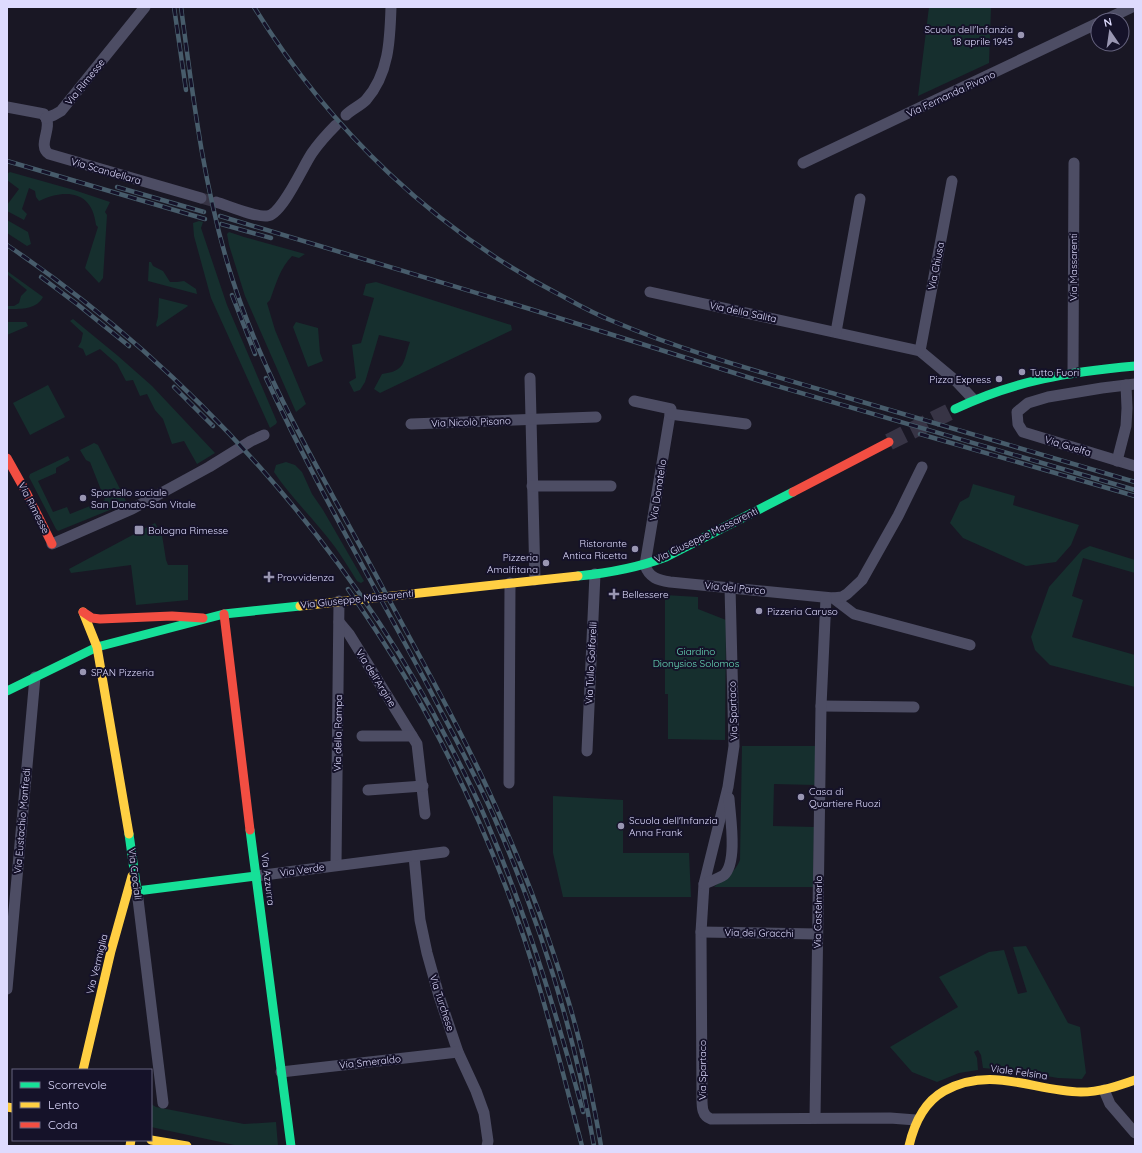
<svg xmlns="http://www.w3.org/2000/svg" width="1142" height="1153" font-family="Quicksand,sans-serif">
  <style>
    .green { fill: #162f2e }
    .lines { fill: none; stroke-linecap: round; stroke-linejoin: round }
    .street-tunnel { stroke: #373445; stroke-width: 11; stroke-dasharray: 11 5.5; stroke-linecap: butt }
    .primary-tunnel { stroke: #373445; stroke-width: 17; stroke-dasharray: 17 8; stroke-linecap: butt }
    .street { stroke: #4d4d64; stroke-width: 11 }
    .fast { stroke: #16e098; stroke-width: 9 }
    .slow { stroke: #ffcf43; stroke-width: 9 }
    .jam { stroke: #f24e42; stroke-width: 9 }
    .rail-casing { stroke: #475c6b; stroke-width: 4.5 }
    .rail { stroke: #151229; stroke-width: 3; stroke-dasharray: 9; stroke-linecap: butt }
    .poi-dot { fill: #9996b2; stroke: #151229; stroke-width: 1.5 }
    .labels { text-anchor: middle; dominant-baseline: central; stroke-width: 4; stroke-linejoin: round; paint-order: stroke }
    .poi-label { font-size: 10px; fill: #dedbfe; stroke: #151229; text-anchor: start }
    .street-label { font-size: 10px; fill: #dedbfe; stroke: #151229 }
    .park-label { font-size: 10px; fill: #69dcba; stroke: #151229 }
  </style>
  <rect width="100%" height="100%" fill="#191724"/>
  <g class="green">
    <path d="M929,7H991L989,63L918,96Z"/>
    <path d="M10,172L74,190L110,202L105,212L107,215L103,278L99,283L85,268L98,227L96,225C92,190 65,189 39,201L36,197L35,191L29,188L22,209L27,214L24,220L7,211V205L19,189L7,180V174Z"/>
    <path d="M7,220L28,232L31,244L27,246L7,233Z"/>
    <path d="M199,221L203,222L201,228L227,305L277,422L276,424L270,428L211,298L194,236L193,223Z"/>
    <path d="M229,232L244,237L305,254L299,258L292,256C280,268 276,284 270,300L267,303L275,330L306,404L296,412L245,296L229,245L227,234Z"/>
    <path d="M149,262H151L153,266L163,271L170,282H177L184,281L196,289L197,294L148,281Z"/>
    <path d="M7,271L43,297C36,310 20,309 7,309V306H14L19,303L21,296L27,290L7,274Z"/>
    <path d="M376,282L511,325L512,330L380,393L374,389L382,374C406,371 403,362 410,342L379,335L365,382L360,390L354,392L349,382L356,378L352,345L361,343L374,298L363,295L366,284Z"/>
    <path d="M159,298L187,305L188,306L157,327L156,325L158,317Z"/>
    <path d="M73,319L118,356L152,386L215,453L197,464L184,441L172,444L163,419L155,410L147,394L140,396L133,380L126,381L117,364L100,349L86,356L83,349L78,347L81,342L83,333L70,321Z"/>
    <path d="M7,322H26L28,326L7,335Z"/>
    <path d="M296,322L318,328L320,353L323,361L308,367L293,327Z"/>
    <path d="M48,385L65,417L30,435L13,403Z"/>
    <path d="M94,443L98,445L127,503L58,531L56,529L29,477L30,474L68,456L70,460L56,468V473L38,481L53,512L67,507L70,514L105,500L90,462L86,460L80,450Z"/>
    <path d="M286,462L295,465L302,472L312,494L323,510L364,581L361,583L357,581C350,570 343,558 335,547C316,521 292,499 274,472L276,465Z"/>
    <path d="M973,484L1015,496L1013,505L1079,525L1071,545L1056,562L1026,566L963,538L950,523L960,502L969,497Z"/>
    <path d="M155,523L162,535L166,560L168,565H188V600L136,605L131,565L71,573L69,569Z"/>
    <path d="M1090,546L1135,560V573L1083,558L1072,596L1083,600L1072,637L1135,655V687L1050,665L1035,650L1031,637L1049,587L1082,550Z"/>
    <path d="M665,595L698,597V609L726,620L725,740L668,739V694H665Z"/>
    <path d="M742,746H815V785L774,784L773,826L814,827L813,887H714C724,878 735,873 740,860Z"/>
    <path d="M553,796L623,800V853H689L691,897H563L553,853Z"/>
    <path d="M1026,946L1068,1023L1080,1027L1086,1073L1082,1079L1058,1078L1018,1071L983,1068L981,1055L978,1050L974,1052L977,1058L978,1070L959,1073L937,1082L912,1072L890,1047L958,1007L939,977L989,952L1004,950L1018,994L1027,992L1013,947Z"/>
    <path d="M151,1104L156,1107L244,1124L276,1122L278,1146H239L151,1127Z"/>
  </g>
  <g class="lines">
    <path class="street-tunnel" d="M201,198L216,202"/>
    <path class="primary-tunnel" d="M889,442L955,409"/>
    <g class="street">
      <path d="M1105,20L1132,7"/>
      <path d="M7,107L39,113L44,114L46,118"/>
      <path d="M346,115C352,109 360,106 366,100C389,74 390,40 391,7"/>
      <path d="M46,118C52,129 37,146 49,154L201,198"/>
      <path d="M46,118L54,115L61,111L145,7"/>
      <path d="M803,163L1098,23"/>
      <path d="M216,202C229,206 254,217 267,216C282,215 303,166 312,153C319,143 328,133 336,125"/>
      <path d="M650,292L920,351L956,381L973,399"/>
      <path d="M836,332L860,199"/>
      <path d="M920,351L952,181"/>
      <path d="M1073,372L1074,163"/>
      <path d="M530,378L535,580"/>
      <path d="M1135,384L1102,388L1048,397L1028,403L1017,412L1018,424L1023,432L1135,466"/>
      <path d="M634,401L671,409L645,565C649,578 658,580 670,582L833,598L854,614L970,645"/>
      <path d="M670,414L746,424"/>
      <path d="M411,424L596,417"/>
      <path d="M1117,461L1126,426L1127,408L1126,385"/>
      <path d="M532,486H611"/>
      <path d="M52,544L132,509L209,467L251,441L264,435"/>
      <path d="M730,587L734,746L728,787L704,884L701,932L702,1099C702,1107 702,1116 711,1119L890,1118L916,1120"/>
      <path d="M833,598L842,597L847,594L862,580L898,516L922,467"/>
      <path d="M339,622L349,634L417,744L425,814"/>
      <path d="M821,706L914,707"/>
      <path d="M362,736H412"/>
      <path d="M587,751L595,574"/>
      <path d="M509,783L510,583"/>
      <path d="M368,790L423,786"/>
      <path d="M414,856L420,920L427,953L439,996L458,1052L476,1091L484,1113L488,1141L487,1146"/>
      <path d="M336,865L339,601"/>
      <path d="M256,876L444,852"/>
      <path d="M704,884C710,881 718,879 724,875C738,862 730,815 729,798"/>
      <path d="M137,891L163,1103"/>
      <path d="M701,932L817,934"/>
      <path d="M7,989L35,677"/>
      <path d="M281,1072L458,1052"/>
      <path d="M1104,1090L1110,1104L1135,1133"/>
      <path d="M815,1118L821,706L826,598"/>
    </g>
    <g class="fast">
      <path d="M955,409C1016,380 1069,372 1135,366"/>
      <path d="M578,576C609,573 637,568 666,557L793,492"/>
      <path d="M7,691L97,647L224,614L300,606"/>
      <path d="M250,830L291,1146"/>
      <path d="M129,834L137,891L256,876"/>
    </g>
    <g class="slow">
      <path d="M300,606L578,576"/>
      <path d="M83,612L97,647L129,834"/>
      <path d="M83,1070L111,951L132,876"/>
      <path d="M7,1107L13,1108"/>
      <path d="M151,1140L187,1146"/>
      <path d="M130,1146L131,1140"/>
      <path d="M909,1146C914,1124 923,1103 944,1091C991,1065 1033,1091 1081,1092C1100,1092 1118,1086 1135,1080"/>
    </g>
    <g class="jam">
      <path d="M7,458L26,492L52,544"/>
      <path d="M793,492L889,442"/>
      <path d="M83,612L92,618L100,619L172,616L203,618"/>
      <path d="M224,614L250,830"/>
    </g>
    <g class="rail-casing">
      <g id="rail">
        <path d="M174,7L186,90"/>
        <path d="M181,7C193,98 204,190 232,278C266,384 325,480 377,577C420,658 467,739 503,823C527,878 548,933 565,990C581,1041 592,1093 601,1146"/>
        <path d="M254,7C330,130 435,231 564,297C580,306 597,315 615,322C688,353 765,373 842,396C939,424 1037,453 1135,482"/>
        <path d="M7,161L205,219"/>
        <path d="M117,187L204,212"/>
        <path d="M220,216L530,309L760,381L1135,490"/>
        <path d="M221,224L271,238"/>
        <path d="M7,245C192,370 349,546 450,745C464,772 478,799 489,827C528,919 557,1016 583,1112"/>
        <path d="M41,277L77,304L129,346"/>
        <path d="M232,295L255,354"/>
        <path d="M266,378C315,484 374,585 429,688C452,733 477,777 497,824C542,927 575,1035 594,1146"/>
        <path d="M174,387L213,426"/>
        <path d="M920,434L1135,496"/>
        <path d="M348,589C377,631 405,674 429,719C458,773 483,828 505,885C538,970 559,1059 582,1146"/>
      </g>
    </g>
    <use href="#rail" class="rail"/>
  </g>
  <g class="poi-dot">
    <circle cx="1021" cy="35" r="4"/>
    <circle cx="1022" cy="372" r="4"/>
    <circle cx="999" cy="379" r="4"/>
    <circle cx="83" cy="498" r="4"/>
    <rect x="134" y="525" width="10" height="10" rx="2"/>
    <circle cx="635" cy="549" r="4"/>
    <circle cx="546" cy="563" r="4"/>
    <path d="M267 571h4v4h4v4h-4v4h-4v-4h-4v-4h4z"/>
    <path d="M612 588h4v4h4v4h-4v4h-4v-4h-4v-4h4z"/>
    <circle cx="759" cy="611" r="4"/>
    <circle cx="83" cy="672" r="4"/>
    <circle cx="801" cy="797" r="4"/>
    <circle cx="621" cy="826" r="4"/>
  </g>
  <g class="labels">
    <g class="poi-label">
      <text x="1013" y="29" text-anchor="end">Scuola dell'Infanzia<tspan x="1013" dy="12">18 aprile 1945</tspan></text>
      <text x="1030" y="372">Tutto Fuori</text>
      <text x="991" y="379" text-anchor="end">Pizza Express</text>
      <text x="91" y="492">Sportello sociale<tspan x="91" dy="12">San Donato-San Vitale</tspan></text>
      <text x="148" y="530">Bologna Rimesse</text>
      <text x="627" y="543" text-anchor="end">Ristorante<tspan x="627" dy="12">Antica Ricetta</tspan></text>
      <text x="538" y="557" text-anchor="end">Pizzeria<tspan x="538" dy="12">Amalfitana</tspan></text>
      <text x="277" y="577">Provvidenza</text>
      <text x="622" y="594">Bellessere</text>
      <text x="767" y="611">Pizzeria Caruso</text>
      <text x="91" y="672">SPAN Pizzeria</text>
      <text x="809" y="791">Casa di<tspan x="809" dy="12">Quartiere Ruozi</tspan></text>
      <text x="629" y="820">Scuola dell'Infanzia<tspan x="629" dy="12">Anna Frank</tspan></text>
    </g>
    <g class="street-label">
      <text transform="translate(85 82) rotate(-51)">Via Rimesse</text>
      <text transform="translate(951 94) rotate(-25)">Via Fernanda Pivano</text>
      <text transform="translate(106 171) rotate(16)">Via Scandellara</text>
      <text transform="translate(936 266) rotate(-79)">Via Chiusa</text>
      <text transform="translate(1073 267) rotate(-90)">Via Massarenti</text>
      <text transform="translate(743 312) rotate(12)">Via della Salita</text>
      <text transform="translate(471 422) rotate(-2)">Via Nicolò Pisano</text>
      <text transform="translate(1068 446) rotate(17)">Via Guelfa</text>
      <text transform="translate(658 490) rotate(-81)">Via Donatello</text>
      <text transform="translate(34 508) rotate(63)">Via Rimesse</text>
      <text transform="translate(706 535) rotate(-26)">Via Giuseppe Massarenti</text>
      <text transform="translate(735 588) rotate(5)">Via del Parco</text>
      <text transform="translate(357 599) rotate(-6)">Via Giuseppe Massarenti</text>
      <text transform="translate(591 663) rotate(-87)">Via Tullo Golfarelli</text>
      <text transform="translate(376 678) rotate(58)">Via dell'Argine</text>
      <text transform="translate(733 711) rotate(-92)">Via Spartaco</text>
      <text transform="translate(338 733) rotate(-89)">Via della Rampa</text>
      <text transform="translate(22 821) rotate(-85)">Via Eustachio Manfredi</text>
      <text transform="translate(302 870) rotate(-8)">Via Verde</text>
      <text transform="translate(135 874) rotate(83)">Via Crociali</text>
      <text transform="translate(268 879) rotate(83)">Via Azzurra</text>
      <text transform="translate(818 912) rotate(-89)">Via Castelmerlo</text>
      <text transform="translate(759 933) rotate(1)">Via dei Gracchi</text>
      <text transform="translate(97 964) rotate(-76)">Via Vermiglia</text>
      <text transform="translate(442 1003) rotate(72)">Via Turchese</text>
      <text transform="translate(370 1062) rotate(-6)">Via Smeraldo</text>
      <text transform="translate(702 1070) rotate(-90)">Via Spartaco</text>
      <text transform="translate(1019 1072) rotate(8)">Viale Felsina</text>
    </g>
    <g class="park-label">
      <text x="696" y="651">Giardino<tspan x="696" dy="12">Dionysios Solomos</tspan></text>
    </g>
  </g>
  <rect width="1142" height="1153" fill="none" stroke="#dedbfe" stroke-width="16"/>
  <rect x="12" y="1069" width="140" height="72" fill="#151229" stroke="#65627e"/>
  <rect x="20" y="1082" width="20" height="6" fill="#16e098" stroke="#65627e"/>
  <text x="48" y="1089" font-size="12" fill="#dedbfe">Scorrevole</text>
  <rect x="20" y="1102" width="20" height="6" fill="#ffcf43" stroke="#65627e"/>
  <text x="48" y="1109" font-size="12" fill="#dedbfe">Lento</text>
  <rect x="20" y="1122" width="20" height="6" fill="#f24e42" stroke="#65627e"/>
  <text x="48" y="1129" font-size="12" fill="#dedbfe">Coda</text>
  <g transform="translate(1110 32) rotate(347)"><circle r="19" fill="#151229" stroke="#65627e"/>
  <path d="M0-3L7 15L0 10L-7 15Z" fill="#9996b2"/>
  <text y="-6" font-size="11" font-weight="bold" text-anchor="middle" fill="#dedbfe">N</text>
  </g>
</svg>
